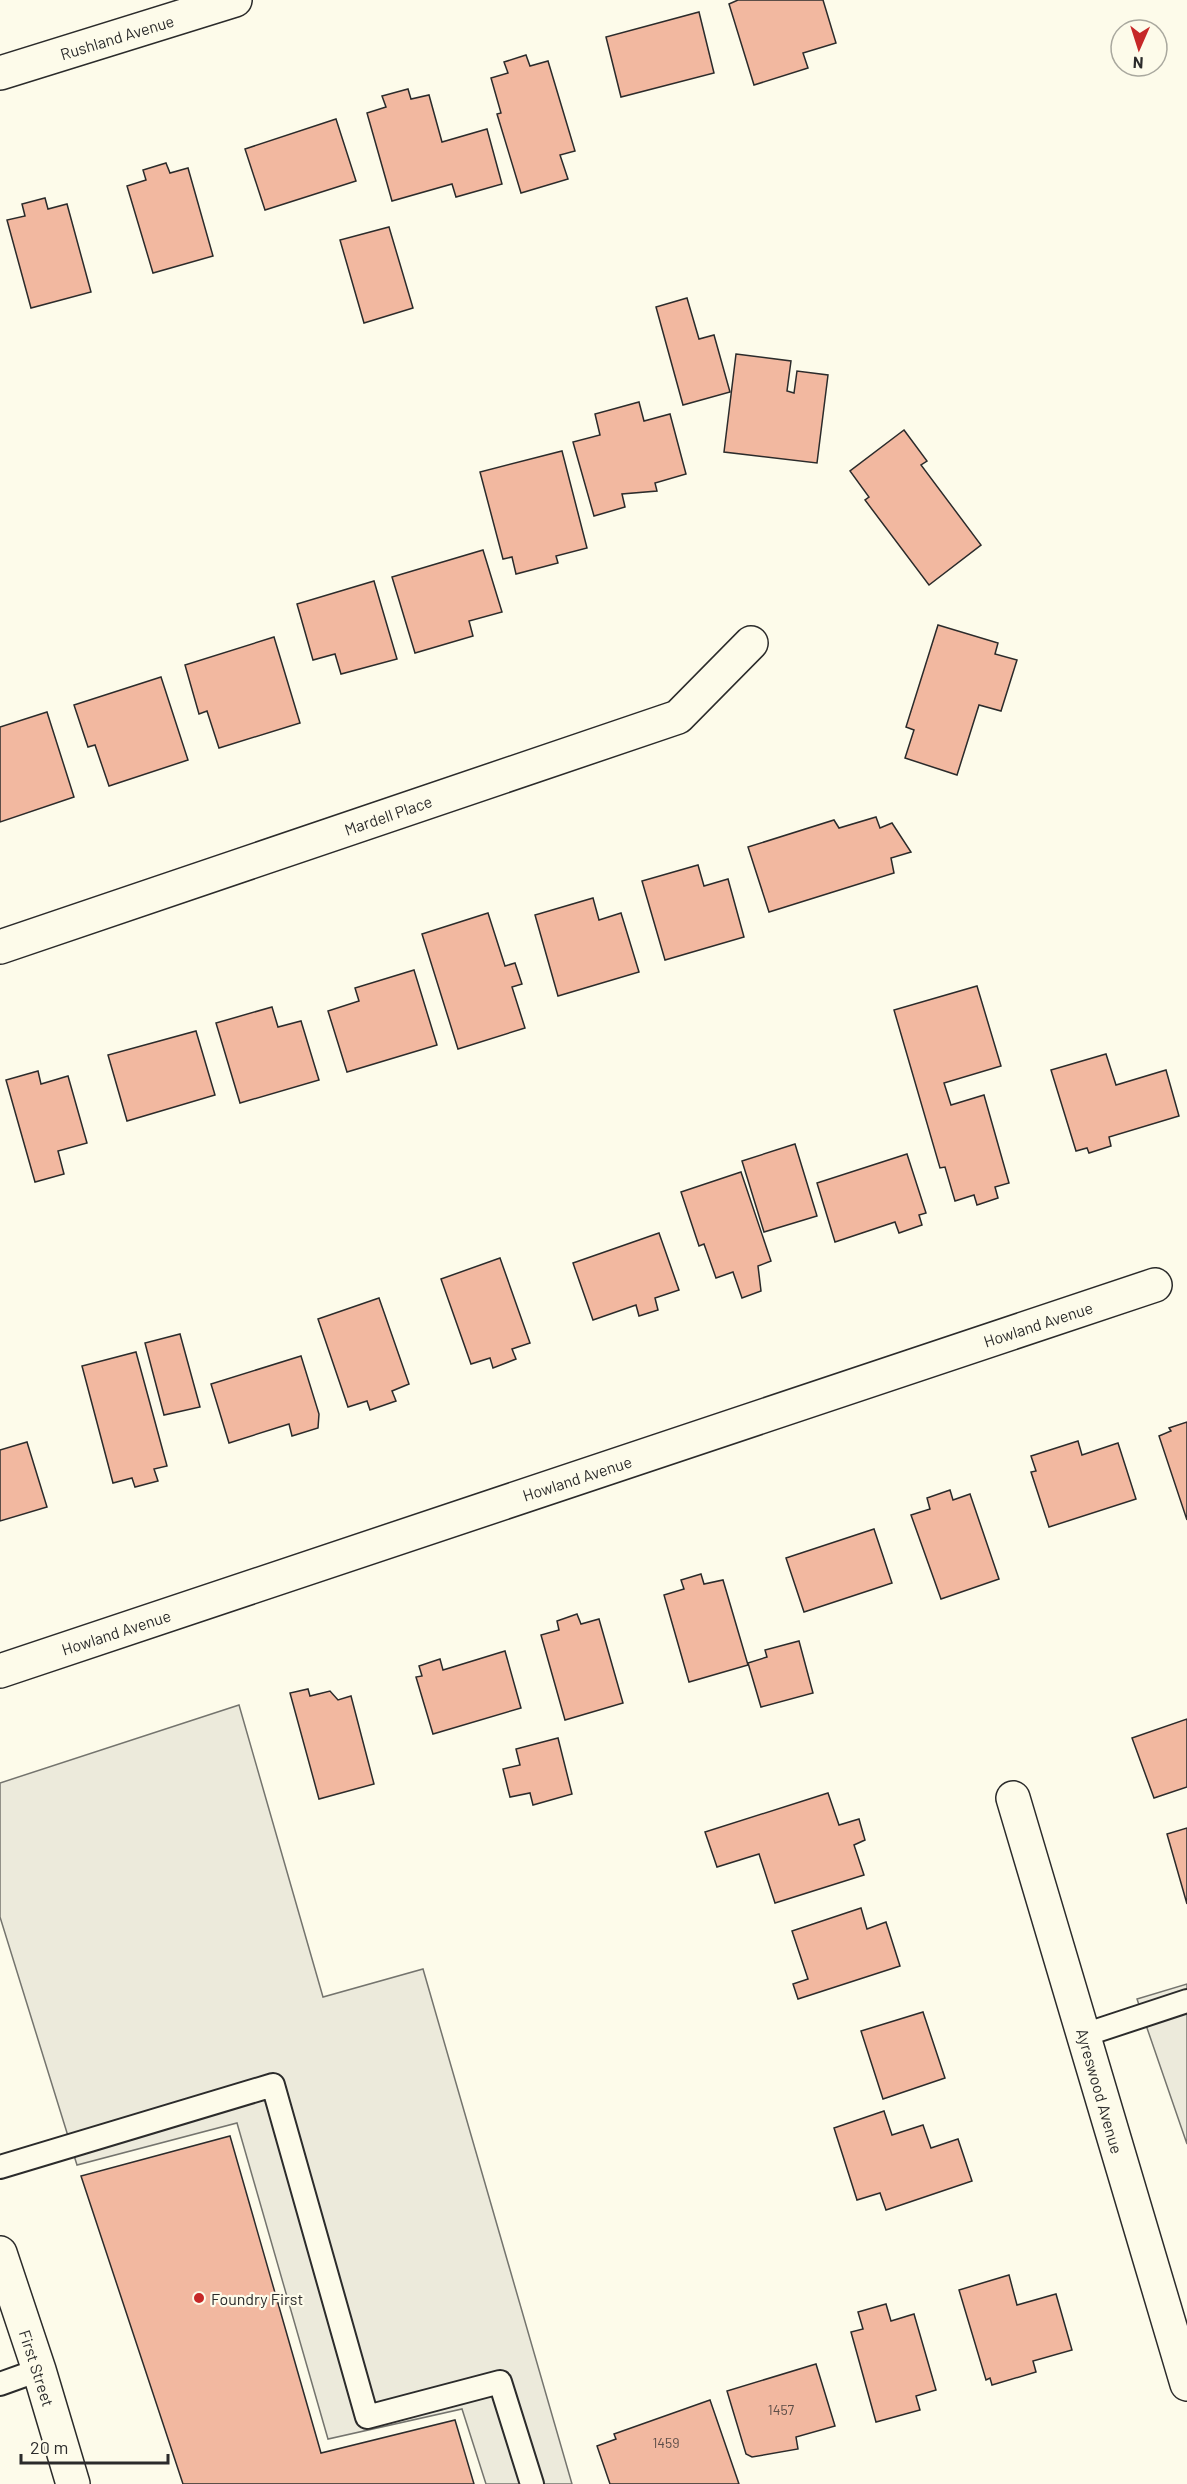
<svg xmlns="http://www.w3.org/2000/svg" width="1187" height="2484" font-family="Barlow,sans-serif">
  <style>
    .parking { fill: #eceadb; stroke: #74746e; stroke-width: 1.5 }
    .building { fill: #f2b8a0; stroke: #2b2b2b; stroke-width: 1.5 }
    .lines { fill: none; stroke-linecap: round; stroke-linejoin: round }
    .service-casing { stroke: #2b2b2b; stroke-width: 26 }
    .minor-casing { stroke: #2b2b2b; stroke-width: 36 }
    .tertiary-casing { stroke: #2b2b2b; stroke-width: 36 }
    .service { stroke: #fdfbea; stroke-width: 22 }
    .minor { stroke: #fdfbea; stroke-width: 33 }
    .tertiary { stroke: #fdfbea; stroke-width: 33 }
    .poi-dot { fill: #c62828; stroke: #fdfbea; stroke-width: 2 }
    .labels { text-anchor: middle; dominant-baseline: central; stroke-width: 4.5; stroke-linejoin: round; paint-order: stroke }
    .number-label { font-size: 14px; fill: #5d4e48 }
    .street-label { font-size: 16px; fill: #2b2b2b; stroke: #fdfbea }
    .poi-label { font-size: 16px; fill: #2b2b2b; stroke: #fdfbea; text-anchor: start }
  </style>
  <rect width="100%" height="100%" fill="#fdfbea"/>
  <g class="parking">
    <path d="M239,1705L323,1997L423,1969L572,2484H486L462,2409L328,2439L237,2123L77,2165L0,1917V1783Z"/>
    <path d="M1187,1984V2144L1137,1999Z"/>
  </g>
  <g class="building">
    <path d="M738,0H823L836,43L803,53L808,68L754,85L729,4Z"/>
    <path d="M699,12L714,73L621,97L606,37Z"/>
    <path d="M526,55L530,66L548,61L575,151L560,155L568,179L521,193L497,114L501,113L491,78L508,73L504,62Z"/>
    <path d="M408,89L411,99L429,95L442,142L487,129L502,184L456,197L452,184L392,201L367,113L386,107L382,96Z"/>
    <path d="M336,119L356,181L265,210L245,149Z"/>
    <path d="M166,163L170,173L188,168L213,256L153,273L127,186L146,180L143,170Z"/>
    <path d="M45,198L48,209L67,204L91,292L31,308L7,220L25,216L22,204Z"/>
    <path d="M389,227L413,308L364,323L340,240Z"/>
    <path d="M687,298L699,339L714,335L730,392L683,405L656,307Z"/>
    <path d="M736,354L791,361L787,391L794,393L797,371L828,375L817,463L724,452Z"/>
    <path d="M639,402L644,421L670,414L686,474L655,483L657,491L622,494L625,507L594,516L573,442L600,435L595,414Z"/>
    <path d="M904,430L927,461L921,465L981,545L929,585L865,500L869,497L850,471Z"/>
    <path d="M562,451L587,548L556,556L558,563L516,574L512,557L503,559L480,472Z"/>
    <path d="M483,550L502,612L469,621L473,636L415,653L392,577Z"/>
    <path d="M374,581L397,659L341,674L335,654L313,660L297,604Z"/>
    <path d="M938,625L998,643L995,654L1017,660L1001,711L979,705L957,775L905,758L914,730L906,727Z"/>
    <path d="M274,637L300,723L219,748L207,711L199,714L185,665Z"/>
    <path d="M161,677L188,760L109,786L95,745L88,747L74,705Z"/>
    <path d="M47,712L74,797L0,822V727Z"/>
    <path d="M876,817L880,828L892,823L911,852L891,858L894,873L769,912L748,847L834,820L839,828Z"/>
    <path d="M698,865L704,886L728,879L744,937L665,960L642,881Z"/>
    <path d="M593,898L599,920L621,913L639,972L558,996L535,915Z"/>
    <path d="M488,913L505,966L515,963L522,984L512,987L525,1028L458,1049L422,934Z"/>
    <path d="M414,970L437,1045L347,1072L328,1011L359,1001L355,988Z"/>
    <path d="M977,986L1001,1066L944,1083L951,1105L984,1095L1009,1183L995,1187L998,1198L977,1205L974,1195L955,1201L945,1167L940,1168L894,1010Z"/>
    <path d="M272,1007L278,1027L301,1021L319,1080L240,1103L216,1023Z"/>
    <path d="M196,1031L215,1095L127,1121L108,1055Z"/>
    <path d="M1106,1054L1116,1085L1166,1070L1179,1116L1109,1137L1111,1146L1089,1153L1087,1148L1076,1151L1051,1070Z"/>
    <path d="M38,1071L41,1084L68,1076L87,1143L58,1151L64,1174L35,1182L6,1080Z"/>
    <path d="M795,1144L817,1216L764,1232L742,1161Z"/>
    <path d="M907,1154L926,1213L919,1215L922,1225L899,1233L895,1222L835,1242L817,1183Z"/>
    <path d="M741,1172L771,1261L758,1266L761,1291L742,1298L733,1272L716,1278L704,1244L699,1246L681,1192Z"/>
    <path d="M659,1233L679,1290L655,1298L658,1310L639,1316L636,1305L593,1320L573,1263Z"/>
    <path d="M500,1258L530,1343L512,1349L516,1359L493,1368L490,1358L471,1364L441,1279Z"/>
    <path d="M379,1298L409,1384L392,1391L396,1401L370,1410L367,1401L348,1407L318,1319Z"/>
    <path d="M180,1334L200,1407L164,1415L145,1343Z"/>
    <path d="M136,1352L167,1466L154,1469L158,1481L135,1487L132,1478L113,1483L82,1366Z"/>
    <path d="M301,1356L319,1414L318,1428L292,1436L289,1424L229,1443L211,1384Z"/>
    <path d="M1187,1422V1520L1159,1436L1171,1431L1169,1428Z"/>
    <path d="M1078,1441L1082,1455L1118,1443L1136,1499L1049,1527L1031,1472L1036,1471L1031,1456Z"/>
    <path d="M27,1442L47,1507L0,1521V1450Z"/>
    <path d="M950,1490L953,1500L970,1494L999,1579L941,1599L911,1515L930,1509L927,1498Z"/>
    <path d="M874,1529L892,1583L804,1612L786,1558Z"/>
    <path d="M701,1574L704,1584L723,1580L748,1665L689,1682L664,1595L684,1589L681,1580Z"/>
    <path d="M577,1614L581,1624L599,1619L623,1703L565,1720L541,1635L559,1630L557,1621Z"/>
    <path d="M799,1641L813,1693L761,1707L748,1663L767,1657L765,1650Z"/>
    <path d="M505,1651L521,1708L433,1734L416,1677L422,1676L419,1666L440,1659L443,1670Z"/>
    <path d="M308,1689L310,1696L330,1691L338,1700L351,1696L374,1784L319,1799L290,1693Z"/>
    <path d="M1187,1719V1787L1154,1798L1132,1738Z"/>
    <path d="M558,1738L572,1794L533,1805L530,1793L510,1797L503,1769L520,1765L516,1749Z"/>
    <path d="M828,1793L839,1825L859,1819L865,1840L854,1845L864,1875L775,1903L759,1854L717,1867L705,1832Z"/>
    <path d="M1187,1828V1904L1167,1834Z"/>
    <path d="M861,1908L867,1929L886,1922L900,1966L798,1999L793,1984L808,1979L792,1931Z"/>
    <path d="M923,2012L945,2078L883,2099L861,2031Z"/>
    <path d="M884,2111L892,2135L923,2125L931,2148L958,2139L972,2181L886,2210L880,2193L857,2200L834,2128Z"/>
    <path d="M230,2136L321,2453L455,2420L474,2484H183L81,2176Z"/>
    <path d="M1009,2275L1017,2305L1056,2294L1072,2350L1033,2361L1036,2372L992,2385L990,2378L986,2380L959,2290Z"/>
    <path d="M886,2304L891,2321L914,2314L936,2390L916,2396L920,2410L876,2422L851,2332L863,2329L858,2312Z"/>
    <path d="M816,2364L835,2426L796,2437L798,2449L752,2457L746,2454L727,2391Z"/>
    <path d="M710,2400L739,2484H610L597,2446L616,2439L614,2434Z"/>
  </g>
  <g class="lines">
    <g class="service-casing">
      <g id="service">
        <path d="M1084,2035L1187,2001"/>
        <path d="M0,2167L273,2085L367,2417L500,2382L532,2484"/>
        <path d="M0,2384L39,2370"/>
      </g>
    </g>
    <g class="minor-casing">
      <g id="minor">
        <path d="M0,73L235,0"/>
        <path d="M0,947L678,717L751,643"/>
        <path d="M0,1671L1155,1285"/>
        <path d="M1013,1798L1187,2384"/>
      </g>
    </g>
    <g class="tertiary-casing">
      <path id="tertiary" d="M0,2253L39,2370L73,2484"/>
    </g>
    <use href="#service" class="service"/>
    <use href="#minor" class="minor"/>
    <use href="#tertiary" class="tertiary"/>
  </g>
  <circle class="poi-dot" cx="199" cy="2298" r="6"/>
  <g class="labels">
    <g class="number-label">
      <text x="781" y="2409">1457</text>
      <text x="666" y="2442">1459</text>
    </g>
    <g class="street-label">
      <text transform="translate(117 37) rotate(-17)">Rushland Avenue</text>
      <text transform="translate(388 815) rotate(-19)">Mardell Place</text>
      <text transform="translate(1038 1324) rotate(-18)">Howland Avenue</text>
      <text transform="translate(577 1478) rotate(-18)">Howland Avenue</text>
      <text transform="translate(116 1632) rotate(-18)">Howland Avenue</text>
      <text transform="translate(1100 2091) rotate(74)">Ayreswood Avenue</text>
      <text transform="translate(37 2368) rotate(72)">First Street</text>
    </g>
    <g class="poi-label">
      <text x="211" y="2298">Foundry First</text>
    </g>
  </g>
  <g transform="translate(1139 48) rotate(183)"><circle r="28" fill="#fdfbea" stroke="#a9a89e" stroke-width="1.5"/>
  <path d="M0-4.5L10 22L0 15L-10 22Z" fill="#c62828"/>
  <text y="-9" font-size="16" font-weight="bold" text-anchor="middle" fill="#2b2b2b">N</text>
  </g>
  <path d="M21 2454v9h147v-9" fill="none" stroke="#2b2b2b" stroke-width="3"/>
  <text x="30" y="2454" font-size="18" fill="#2b2b2b" stroke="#fdfbea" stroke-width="4.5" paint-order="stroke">20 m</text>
</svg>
